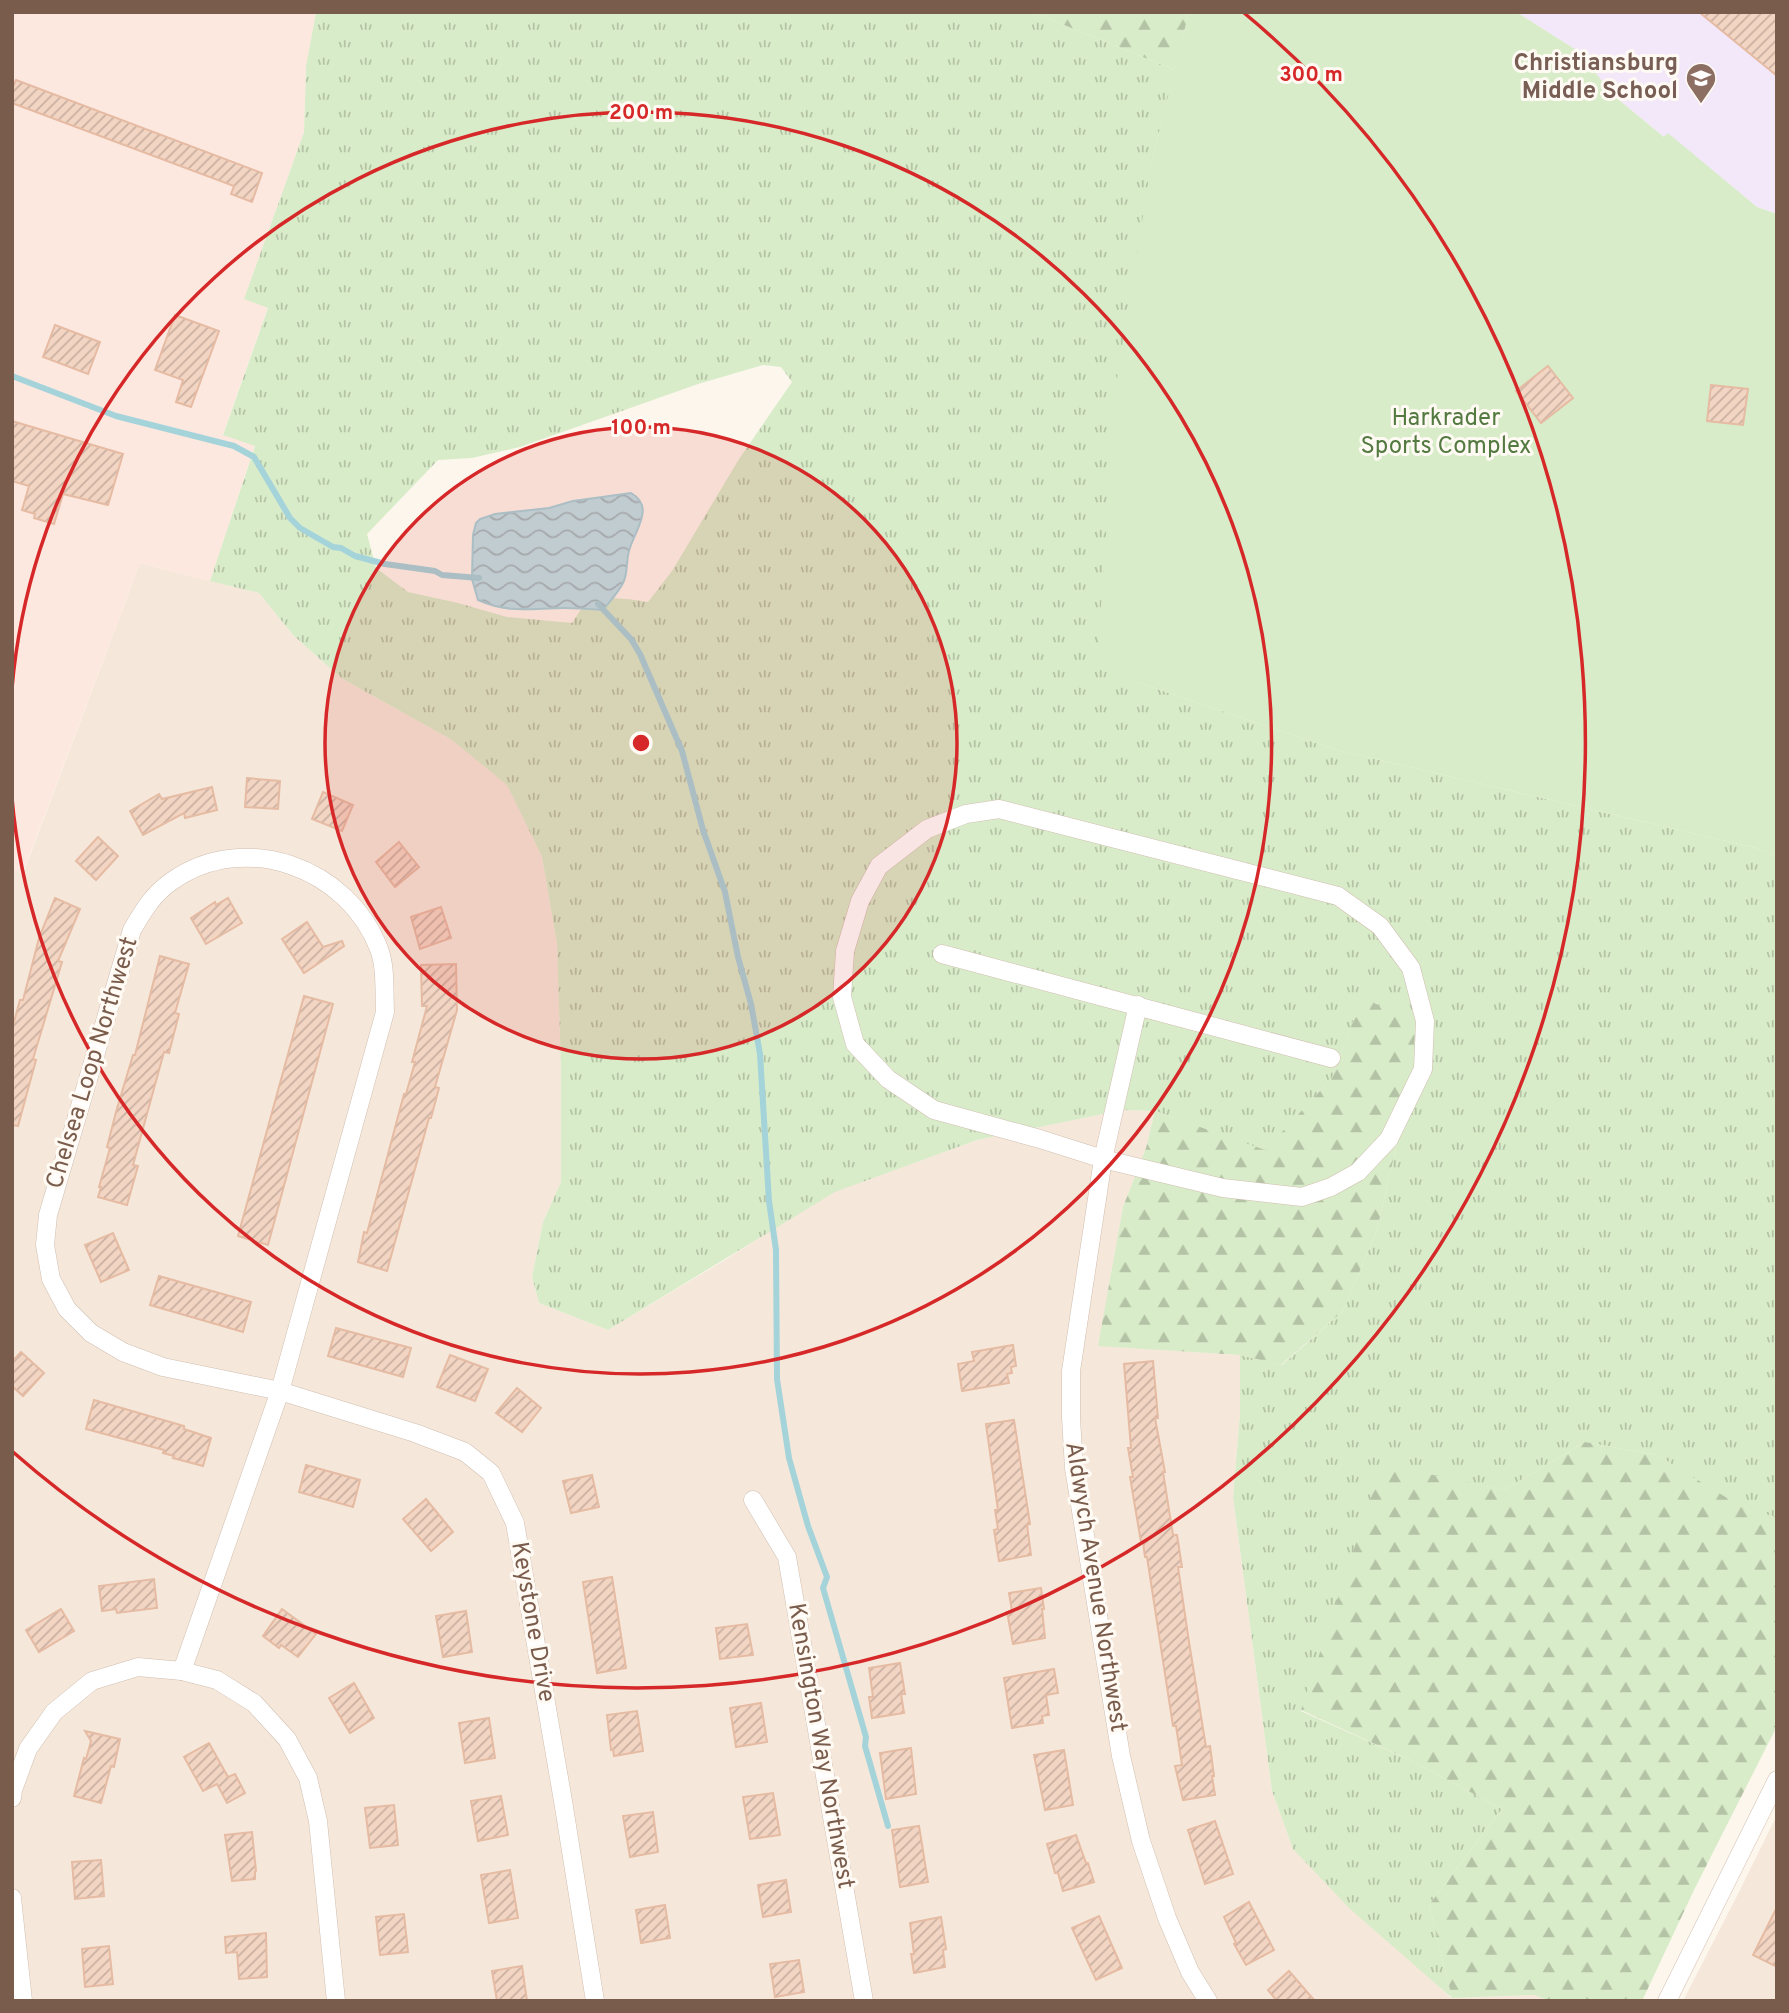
<svg xmlns="http://www.w3.org/2000/svg" width="1789" height="2013" font-family="Overpass,sans-serif">
  <style>
    .residential { fill: #f5e8da }
    .commercial { fill: #fde8e0 }
    .education { fill: #f3e8fa }
    .grass { fill: url(#grass-tufts); fill-rule: evenodd }
    .forest { fill: url(#forest-firs) }
    .park { fill: #d8ecc9 }
    .water { fill: url(#water-waves); stroke: #a5d3da; stroke-width: 2 }
    .lines { fill: none; stroke-linecap: round; stroke-linejoin: round }
    .stream { stroke: #a5d3da; stroke-width: 6 }
    .building { fill: url(#building-hatch); stroke: #e6bba3; stroke-width: 2 }
    .minor-casing { stroke: #d1beb0; stroke-width: 19 }
    .minor { stroke: #fff; stroke-width: 18 }
    .ring { fill: none; stroke: #d62828; stroke-width: 3.5 }
    .labels { text-anchor: middle; dominant-baseline: central; stroke-width: 6; stroke-linejoin: round; paint-order: stroke }
    .education-label { font-size: 24px; font-weight: bold; fill: #785e54; stroke: #fffaf3; text-anchor: end }
    .park-label { font-size: 24px; fill: #537a41; stroke: #fffaf3 }
    .street-label { font-size: 24px; fill: #7a5c4d; stroke: #fffaf3 }
    .centre { fill: #d62828; stroke: #fffaf3; stroke-width: 3.5 }
    .ring-label { font-size: 21px; text-anchor: middle; font-weight: bold; fill: #d62828; stroke: #fffaf3; stroke-width: 6; stroke-linejoin: round; paint-order: stroke }
  </style>
  <defs>
    <pattern id="grass-tufts" width="24" height="20" patternUnits="userSpaceOnUse" patternTransform="scale(1.75)"><rect width="24" height="20" fill="#d8ecc9"/><path d="M3 7l-1-3M5 7V3M7 7l1-3M15 17l-1-3M17 17v-4M19 17l1-3" fill="none" stroke="#b4c2a5"/></pattern>
    <pattern id="forest-firs" width="22" height="20" patternUnits="userSpaceOnUse" patternTransform="scale(1.75)"><rect width="22" height="20" fill="#d8ecc9"/><path d="M5 1l3.5 6h-7zM16 11l3.5 6h-7z" fill="#b4c2a5"/></pattern>
    <pattern id="water-waves" width="16" height="10" patternUnits="userSpaceOnUse" patternTransform="scale(1.75)"><rect width="16" height="10" fill="#bfe3e8"/><path d="M0 5q4-4 8 0t8 0" fill="none" stroke="#a0bbbe"/></pattern>
    <pattern id="building-hatch" width="6" height="6" patternUnits="userSpaceOnUse" patternTransform="scale(1.75)"><rect width="6" height="6" fill="#f3d5c3"/><path d="M-1 1l2-2M0 6l6-6M5 7l2-2" fill="none" stroke="#cab0a1"/></pattern>
  </defs>
  <rect width="100%" height="100%" fill="#fdf6ec"/>
  <g class="residential">
    <path d="M140,563L259,593L293,635L341,678L452,740L507,784L542,857L557,944L561,1068V1182L543,1222L532,1277L539,1303L608,1330L725,1260L831,1193L977,1140L1121,1110L1155,1111L1146,1148L1123,1207L1099,1345L1240,1355V1414L1233,1497L1272,1791L1293,1849L1451,1998L1535,1995L1549,2001H12V868L23,874Z"/>
    <path d="M1777,1815V2001H1683L1740,1890Z"/>
  </g>
  <path class="commercial" d="M12,12H316L306,66L304,132L244,299L268,307L223,434L255,445L210,581L140,563L22,875L12,868Z"/>
  <path class="education" d="M1516,12H1777V214L1757,207L1668,134L1664,137L1614,96L1578,51Z"/>
  <path class="grass" d="M316,12H1032L1175,70L1151,165L1137,682L1337,750L1756,848L1777,856V1517L1745,1510L1657,1455L1585,1442L1504,1490L1382,1465L1301,1711L1410,1760L1502,1809L1429,1905L1452,1998L1349,1908L1293,1849L1272,1791L1233,1497L1240,1414V1355L1282,1365L1343,1311L1377,1230L1407,1100L1361,1000L1332,1078L1265,1151L1155,1111L1122,1110L977,1140L835,1192L608,1330L539,1303L532,1277L543,1222L561,1182V1068L557,944L542,857L507,785L452,740L341,678L293,635L259,593L210,581L255,446L223,435L268,308L244,299L304,132L306,66ZM763,365L781,367L792,382L739,459L672,571L648,602L628,599L589,597L572,623L507,617L458,603L408,592L376,568L367,534L438,460L472,458L520,447L698,384Z"/>
  <g class="forest">
    <path d="M1032,12H1189L1175,70Z"/>
    <path d="M1361,999L1417,1018L1407,1100L1377,1230L1343,1311L1281,1365L1240,1355L1098,1346L1123,1207L1146,1148L1155,1111L1265,1150L1332,1078Z"/>
    <path d="M1585,1442L1657,1455L1745,1509L1777,1517V1726L1695,1888L1642,2001H1549L1535,1995L1452,1998L1429,1905L1502,1809L1410,1760L1301,1710L1382,1464L1504,1490Z"/>
  </g>
  <path class="park" d="M1189,12H1516L1578,51L1614,96L1664,137L1668,133L1757,207L1777,214V856L1756,848L1337,750L1137,682L1098,648L1117,379L1151,165Z"/>
  <path class="water" d="M631,493C656,507 634,531 629,551C626,561 628,574 623,583C618,593 609,602 603,610C590,609 577,608 565,608C531,608 510,614 478,600L472,579L473,535L476,523L480,519L495,514L549,508L573,501Z"/>
  <g class="lines">
    <g class="stream">
      <path d="M12,376L116,416L234,446L254,457L290,518L300,528L333,547L341,548L355,556L385,564L435,571L442,575L479,578"/>
      <path d="M598,604L631,639L640,654L682,751L703,830L725,892L738,957L751,1004L760,1054L769,1201L776,1250L777,1379L789,1458L808,1526L827,1577L823,1588L866,1737L865,1746L888,1826"/>
    </g>
  </g>
  <g class="building">
    <path d="M1699,12H1777V76Z"/>
    <path d="M16,80L262,173L252,202L231,194L234,186L12,103V89Z"/>
    <path d="M175,315L219,331L191,407L176,402L183,380L155,370Z"/>
    <path d="M55,325L100,342L88,374L43,357Z"/>
    <path d="M1548,366L1573,398L1541,423L1516,391Z"/>
    <path d="M1711,385L1748,389L1743,425L1707,421Z"/>
    <path d="M12,421L123,454L108,505L63,494L54,524L34,518L35,514L22,510L29,486L12,481Z"/>
    <path d="M247,778L280,781L278,809L245,807Z"/>
    <path d="M212,787L217,810L185,818L184,813L143,835L130,811L159,794L162,799Z"/>
    <path d="M323,792L353,805L342,831L312,819Z"/>
    <path d="M98,837L118,856L96,880L76,861Z"/>
    <path d="M399,842L419,867L395,887L376,862Z"/>
    <path d="M55,898L80,909L58,961L62,962L33,1059L36,1060L18,1126L12,1125V1029L20,1000H23L39,938Z"/>
    <path d="M228,898L242,923L206,944L191,918L215,902L216,905Z"/>
    <path d="M441,907L451,938L420,949L411,917Z"/>
    <path d="M307,922L323,947L342,941L344,946L304,973L282,939Z"/>
    <path d="M160,956L189,964L175,1013L179,1014L169,1053L164,1052L133,1165L138,1166L127,1205L98,1197L101,1187H99L110,1148L107,1147L116,1112L133,1055H135Z"/>
    <path d="M456,964L457,1010L435,1087L439,1088L431,1118H429L387,1271L358,1262L364,1232L367,1233L404,1094H406L415,1062H412L427,1006H422L421,965Z"/>
    <path d="M304,996L333,1004L268,1245L238,1236Z"/>
    <path d="M113,1233L129,1270L101,1282L85,1245Z"/>
    <path d="M159,1276L251,1302L243,1332L150,1305Z"/>
    <path d="M336,1328L411,1348L403,1377L328,1356Z"/>
    <path d="M1013,1345L1016,1366L1011,1367L1012,1373L1007,1374L1009,1383L962,1391L958,1364L974,1361L972,1352Z"/>
    <path d="M21,1352L44,1373L23,1396L12,1386V1362Z"/>
    <path d="M450,1355L488,1369L475,1401L437,1387Z"/>
    <path d="M1153,1361L1158,1418H1155L1165,1472H1163L1173,1535H1177L1182,1567H1178L1189,1642L1206,1747L1210,1746L1214,1776H1212L1215,1795L1183,1800L1175,1766L1182,1765L1176,1726H1173L1147,1557H1145L1143,1542H1141L1130,1477H1133L1128,1448H1131L1124,1364Z"/>
    <path d="M517,1388L541,1408L522,1432L496,1413Z"/>
    <path d="M94,1400L184,1426V1429L211,1438L203,1466L173,1458L174,1456L163,1453L164,1450L86,1429Z"/>
    <path d="M1014,1420L1030,1524L1027,1525L1031,1555L999,1561L994,1530L998,1529L995,1510H998L986,1424Z"/>
    <path d="M306,1465L360,1480L353,1507L299,1492Z"/>
    <path d="M592,1475L599,1507L571,1513L563,1481Z"/>
    <path d="M426,1499L453,1532L431,1551L403,1519Z"/>
    <path d="M612,1577L626,1668L597,1673L583,1582Z"/>
    <path d="M154,1579L157,1608L117,1613L116,1609L102,1611L99,1586Z"/>
    <path d="M1041,1588L1044,1609H1042L1045,1638L1013,1644L1007,1612L1012,1611L1009,1593Z"/>
    <path d="M61,1609L74,1631L39,1652L26,1630Z"/>
    <path d="M282,1609L316,1634L298,1657L281,1645L279,1648L263,1636Z"/>
    <path d="M466,1611L472,1652L443,1657L436,1616Z"/>
    <path d="M747,1624L753,1655L720,1659L716,1628Z"/>
    <path d="M900,1663L905,1694H901L904,1713L872,1718L869,1697H873L869,1668Z"/>
    <path d="M1054,1669L1058,1693L1046,1695L1049,1715L1042,1716L1043,1723L1012,1728L1004,1678Z"/>
    <path d="M354,1683L374,1718L350,1733L329,1698Z"/>
    <path d="M761,1703L767,1742L736,1747L730,1708Z"/>
    <path d="M637,1711L643,1751L614,1756L613,1749L611,1750L607,1715Z"/>
    <path d="M489,1718L495,1758L465,1763L459,1723Z"/>
    <path d="M85,1731L120,1739L114,1767L111,1766L101,1803L74,1796L84,1758L86,1759L91,1741Z"/>
    <path d="M209,1743L228,1777L235,1774L245,1793L227,1803L217,1784L203,1791L184,1757Z"/>
    <path d="M911,1748L916,1794L886,1799L880,1753Z"/>
    <path d="M1064,1750L1073,1805L1045,1810L1034,1755Z"/>
    <path d="M773,1793L780,1835L750,1839L743,1797Z"/>
    <path d="M501,1796L508,1835L478,1841L471,1801Z"/>
    <path d="M394,1805L398,1845L370,1848L365,1808Z"/>
    <path d="M653,1812L658,1852L630,1857L623,1816Z"/>
    <path d="M1215,1821L1233,1874L1205,1884L1188,1830Z"/>
    <path d="M919,1826L928,1882L900,1887L892,1830Z"/>
    <path d="M252,1832L256,1871L255,1872V1879L232,1881L225,1835Z"/>
    <path d="M1076,1835L1086,1863H1088L1094,1882L1063,1891L1058,1873H1055L1047,1844Z"/>
    <path d="M101,1860L104,1896L75,1899L72,1862Z"/>
    <path d="M510,1870L518,1918L489,1923L481,1875Z"/>
    <path d="M786,1880L791,1912L763,1917L758,1885Z"/>
    <path d="M1249,1902L1274,1950L1246,1965L1234,1944L1236,1943L1224,1917Z"/>
    <path d="M665,1905L670,1938L641,1943L636,1910Z"/>
    <path d="M1777,1907V1967L1753,1955Z"/>
    <path d="M404,1914L408,1952L380,1955L376,1917Z"/>
    <path d="M1099,1916L1122,1968L1096,1980L1072,1928Z"/>
    <path d="M941,1917L946,1949L943,1950L945,1967L914,1973L911,1954H914L910,1923Z"/>
    <path d="M266,1933L267,1977L239,1979L237,1952L226,1953L225,1937Z"/>
    <path d="M109,1946L113,1984L85,1987L82,1949Z"/>
    <path d="M799,1960L804,1992L775,1997L770,1964Z"/>
    <path d="M522,1966L527,2001H497L492,1971Z"/>
    <path d="M1289,1971L1315,2001H1277L1268,1990Z"/>
  </g>
  <g class="lines">
    <g class="minor-casing">
      <g id="minor">
        <path d="M999,809L1338,896L1380,926L1411,968L1425,1021L1423,1069L1389,1139L1358,1172L1331,1187L1302,1197L1223,1188L1103,1159L1040,1139L934,1110L888,1079L855,1044L842,997L845,951L860,901L879,866L927,829L966,814Z"/>
        <path d="M942,954L1331,1058"/>
        <path d="M1138,1005L1103,1159L1071,1371V1418L1074,1468L1121,1756L1141,1841L1167,1918L1190,1972L1208,2001"/>
        <path d="M753,1500L787,1557L864,2001"/>
        <path d="M182,1671L280,1391L385,1012C384,992 386,967 379,949C348,867 244,830 172,881C153,894 143,911 132,930L48,1215L45,1245L51,1279L67,1309L91,1333L123,1352L163,1367L280,1391L415,1433L465,1452L491,1473L515,1523L563,1801L595,2001"/>
        <path d="M12,1798L13,1790L28,1749L54,1712L92,1681L138,1667L182,1671L217,1680L254,1703L287,1739L308,1778L318,1821L336,2001"/>
        <path d="M12,1898L23,2001"/>
        <path d="M1667,2001L1777,1780"/>
      </g>
    </g>
    <use href="#minor" class="minor"/>
  </g>
  <circle cx="641" cy="743" r="316" fill="#d62828" fill-opacity=".12"/>
  <g class="ring">
    <circle cx="641" cy="743" r="316"/>
    <path d="M12 688A631 631 0 1 1 12 798"/>
    <path d="M1243 12A947 947 0 1 1 13 1452"/>
  </g>
  <defs>
    <g id="school-pin" transform="scale(1.575)"><path d="M0 17L-7.5 6A9.5 9.5 0 1 1 7.5 6Z" fill="#8d6e63" stroke="#fffaf3"/><path d="M0-5L7-2L0 1L-7-2ZM-4 1L0 2.5L4 1V4Q0 6-4 4Z" fill="#fff"/></g>
  </defs>
  <g fill-rule="evenodd">
    <use href="#school-pin" x="1701" y="78"/>
  </g>
  <g class="labels">
    <g class="education-label">
      <text x="1678" y="64">Christiansburg<tspan x="1678" dy="28">Middle School</tspan></text>
    </g>
    <g class="park-label">
      <text x="1446" y="419">Harkrader<tspan x="1446" dy="28">Sports Complex</tspan></text>
    </g>
    <g class="street-label">
      <text transform="translate(93 1063) rotate(-73)">Chelsea Loop Northwest</text>
      <text transform="translate(1095 1587) rotate(81)">Aldwych Avenue Northwest</text>
      <text transform="translate(532 1622) rotate(80)">Keystone Drive</text>
      <text transform="translate(820 1746) rotate(80)">Kensington Way Northwest</text>
    </g>
  </g>
  <circle cx="641" cy="743" r="10" class="centre"/>
  <g class="ring-label">
    <text x="1311" y="81">300 m</text>
    <text x="641" y="119">200 m</text>
    <text x="641" y="434">100 m</text>
  </g>
  <rect width="1789" height="2013" fill="none" stroke="#7a5c4d" stroke-width="28"/>
</svg>
